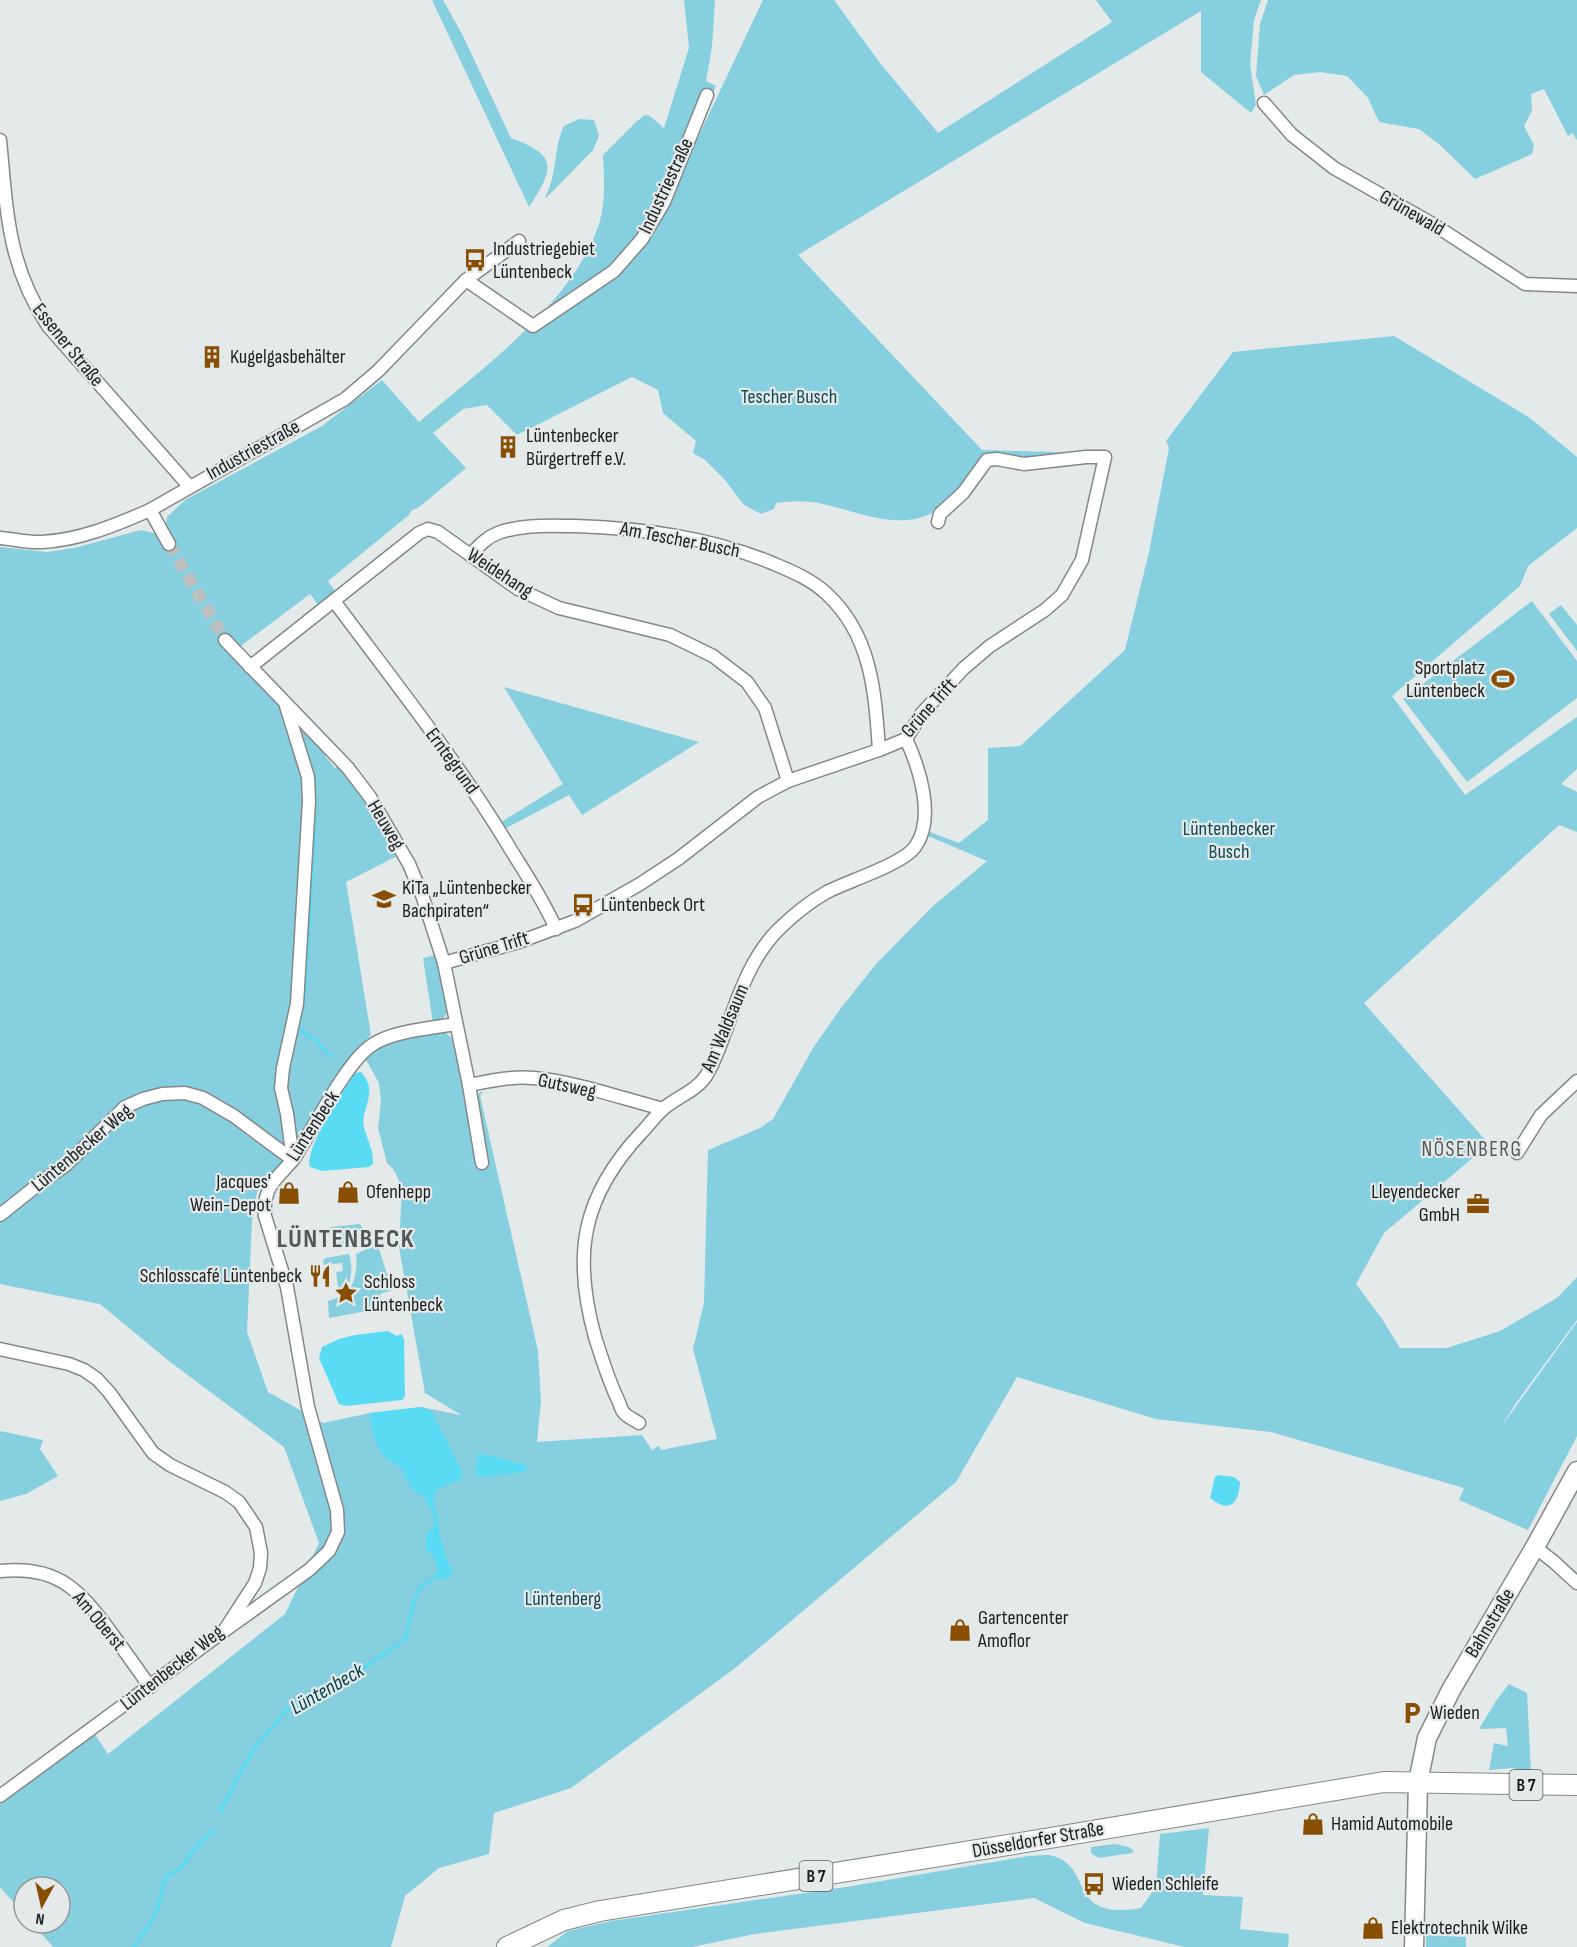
<svg xmlns="http://www.w3.org/2000/svg" width="1577" height="1947" font-family="'Sofia Sans Condensed',sans-serif">
  <style>
    .green { fill: #85cfdf }
    .water { fill: #5adbf4 }
    .lines { fill: none; stroke-linecap: round; stroke-linejoin: round }
    .stream { stroke: #5adbf4; stroke-width: 3 }
    .minor-tunnel { stroke: #bcc0c1; stroke-width: 12; stroke-dasharray: 12 6; stroke-linecap: butt }
    .minor-casing { stroke: #848889; stroke-width: 15 }
    .secondary-casing { stroke: #848889; stroke-width: 21 }
    .primary-casing { stroke: #848889; stroke-width: 22 }
    .minor { stroke: #fff; stroke-width: 12 }
    .secondary { stroke: #fff; stroke-width: 18 }
    .primary { stroke: #fff; stroke-width: 20 }
    .labels { text-anchor: middle; dominant-baseline: central; stroke-width: 4.5; stroke-linejoin: round; paint-order: stroke }
    .shield { fill: #e4e9ea; stroke: #585b5b; stroke-width: 1.5 }
    .shield-label { font-size: 18px; font-weight: bold; fill: #1c1e1e }
    .street-label { font-size: 20px; fill: #1c1e1e; stroke: #e4e9ea }
    .poi-label { font-size: 20px; fill: #1c1e1e; stroke: #e4e9ea; text-anchor: start }
    .park-label { font-size: 20px; fill: #0f4953; stroke: #e4e9ea }
    .neighbourhood-label { font-size: 21px; letter-spacing: 1.5px; fill: #535758; stroke: #e4e9ea }
    .water-label { font-size: 21px; font-style: italic; fill: #05424c; stroke: #e4e9ea }
    .district-label { font-size: 26px; font-weight: bold; letter-spacing: 1.5px; fill: #535758; stroke: #e4e9ea }
  </style>
  <rect width="100%" height="100%" fill="#e4e9ea"/>
  <g class="green">
    <path d="M432,0H443L462,34L511,138C559,156 554,168 529,207Z"/>
    <path d="M684,0H715L712,47L706,81L716,86L696,130L675,186L763,0H834L880,63L938,133L1112,22L1096,0H1261L1254,20L1250,65L1256,105L1251,113L1201,72V11L798,255L982,450L1089,453L1024,462L998,455C979,474 959,498 936,511C900,532 859,512 823,504C807,500 792,501 776,503L774,509L761,514L744,505L725,480L705,460L693,453L696,441L663,413L658,390L632,377L517,435L487,405L463,409L433,433L466,468L418,508L412,510L409,515L328,581L337,594L320,607L310,594L238,648L221,642L225,650L276,702L282,713L298,752L306,795L293,1002L279,1068L287,1143L280,1145L284,1160L257,1192L252,1221L247,1332L268,1392L323,1423L370,1413L421,1407L461,1415L425,1393L399,1247L402,1188L394,1170L387,1163L378,1128L381,1102L379,1083L365,1058C386,1042 420,1033 446,1033L454,1040L481,1158L467,1162L486,1158L477,1101L479,1093L483,1091L480,1096L538,1351L541,1401L537,1442L642,1435L652,1450L659,1446L661,1450L717,1439L693,1349L704,1303L708,1150L760,1128L773,1119L813,1048L841,1008L876,964L932,907L987,861L928,836L930,832L959,843L988,820V748L1020,746L1125,650L1149,552L1169,448L1166,441L1233,352L1394,336L1530,418L1577,457V528L1528,566L1520,586L1392,696L1465,795L1577,717V769L1561,784L1577,792V832L1559,825L1364,1003L1489,1144L1384,1233L1356,1284L1382,1319L1400,1348H1447L1500,1331L1557,1298L1577,1277V1320L1516,1403L1501,1427L1577,1322V1436L1528,1530L1459,1500L1464,1488L1271,1432L1156,1419L1017,1377L956,1482L734,1669L571,1788L494,1813L489,1854L439,1868L405,1896L391,1947H53L32,1923H60V1887H24V1914L0,1887V1802L94,1733L108,1754L285,1614L319,1543L284,1447L169,1361L100,1304L0,1284V547L47,552L74,548L141,530L158,534L165,530L167,517L185,500L322,426L382,380L419,422C481,369 573,304 599,224C606,202 604,178 603,155L636,122L645,115L650,116L664,128L689,48Z"/>
    <path d="M1268,0H1577V140L1572,133L1568,136L1544,89L1531,94L1532,111L1524,126L1534,145L1532,154L1475,179L1440,145L1419,129L1379,122L1368,98L1347,76L1320,72L1294,75L1264,95L1256,76L1260,24Z"/>
    <path d="M579,119L594,120L599,136L593,150L546,198L545,197C558,174 553,149 564,126Z"/>
    <path d="M1532,601L1577,661V698L1467,782L1403,699Z"/>
    <path d="M1561,605L1577,625V651L1549,614Z"/>
    <path d="M504,687L699,742L582,815L569,795L506,828L501,822L563,784Z"/>
    <path d="M300,725L328,752L325,756L335,768L339,766L354,784L399,855L346,882L371,1035L355,1052L299,1141L295,1138L286,1089L313,817L297,727Z"/>
    <path d="M436,955L448,1012L441,1021L433,1023L423,958Z"/>
    <path d="M359,1224L366,1230L364,1243L354,1248H332L331,1227Z"/>
    <path d="M371,1247L379,1249L392,1290L380,1294L382,1308L329,1318L328,1301L347,1294C355,1282 358,1268 356,1254Z"/>
    <path d="M349,1254C353,1268 353,1286 339,1294L336,1272L343,1271L342,1263L324,1265L323,1260L326,1258Z"/>
    <path d="M0,1431L43,1440L40,1449L58,1476L26,1494L0,1501Z"/>
    <path d="M1509,1684L1527,1693L1531,1773L1512,1768L1489,1770L1494,1743L1508,1746L1506,1728L1479,1729L1496,1701Z"/>
    <path d="M1209,1828L1203,1895L1243,1897L1240,1929L1289,1934L1288,1947H1185L1085,1923L1034,1898L755,1934L692,1947H547L568,1931L611,1921L846,1887L1029,1856C1036,1856 1046,1854 1053,1856C1094,1867 1066,1921 1141,1908L1156,1887L1160,1834Z"/>
    <path d="M1115,1844L1129,1847L1134,1851L1132,1853L1099,1858L1091,1853V1847Z"/>
    <path d="M1426,1935L1466,1937V1947H1426Z"/>
  </g>
  <g class="water">
    <path d="M361,1072C380,1093 360,1108 364,1127C367,1140 374,1150 373,1164L369,1167L322,1171L310,1167C304,1149 344,1090 355,1073Z"/>
    <path d="M388,1331L397,1336L401,1334L404,1339L405,1396L402,1400L346,1406L339,1404L319,1358L322,1347L339,1339L355,1335Z"/>
    <path d="M421,1407L431,1411L462,1471L461,1479L437,1489L433,1499C441,1527 437,1544 453,1571L447,1579L436,1578C438,1565 437,1558 426,1549V1536C428,1532 433,1529 434,1523C435,1515 427,1502 423,1495C409,1492 409,1480 402,1470C398,1465 391,1462 387,1458C373,1446 372,1430 370,1413Z"/>
    <path d="M478,1453L526,1465L527,1469L524,1472L482,1477L478,1476L476,1471Z"/>
    <path d="M1218,1475L1234,1477L1240,1482C1239,1503 1230,1514 1210,1498L1215,1477Z"/>
  </g>
  <g class="lines">
    <g class="stream">
      <path d="M309,761L315,780V830L305,993L299,1027L306,1035L317,1040L321,1048L332,1056"/>
      <path d="M294,1047L299,1027"/>
      <path d="M220,1812L252,1751L289,1708L359,1671L406,1639C408,1626 414,1592 424,1584C427,1581 433,1579 436,1577"/>
      <path d="M134,1947L152,1921L158,1908L165,1878L181,1868L201,1841L214,1831"/>
    </g>
    <path class="minor-tunnel" d="M169,544L225,640"/>
    <g class="minor-casing">
      <g id="minor">
        <path d="M1264,103L1292,135L1334,168L1436,226L1525,284L1577,286"/>
        <path d="M0,140C7,211 7,264 48,326L189,486"/>
        <path d="M466,280L533,326L614,271L642,239L664,202L707,95"/>
        <path d="M150,510L169,544"/>
        <path d="M0,538C14,539 29,543 42,542C80,540 116,525 150,510L345,399L378,371L466,280L519,241"/>
        <path d="M470,555C479,546 487,537 498,533C523,524 550,526 575,526C642,528 709,537 772,563C791,571 811,579 827,594C872,636 875,693 879,750"/>
        <path d="M334,601C395,683 459,763 511,850C527,876 544,901 556,929"/>
        <path d="M225,640L348,768L370,797L409,864L422,895L444,963L469,1085L482,1163"/>
        <path d="M250,667L419,533L428,529L438,532L518,589L559,608L670,635L713,656L747,682L765,708L788,781"/>
        <path d="M286,706L308,777L309,801L297,1004L283,1068L281,1088L287,1114L293,1160"/>
        <path d="M444,963L519,942L575,921L640,884L678,859L758,797L788,781L879,750L906,739L922,713L964,668L990,646L1045,610L1062,595L1082,560L1105,457H1086L1024,464L997,459L987,460L963,493L940,514L938,522"/>
        <path d="M469,1085C490,1081 511,1076 533,1078C573,1081 624,1099 663,1109"/>
        <path d="M1517,1153L1541,1115L1577,1081"/>
        <path d="M0,1215L44,1180L66,1165L125,1107L143,1099L162,1094L185,1093L203,1098L234,1116L293,1160"/>
        <path d="M0,1349L69,1364L84,1370L97,1379L109,1392L153,1453L170,1465L225,1492L239,1502L256,1527L261,1553L260,1568L255,1583L224,1631L0,1796"/>
        <path d="M639,1423C634,1420 628,1417 624,1413C621,1410 620,1404 618,1400C608,1379 602,1359 595,1337C572,1254 582,1196 642,1132C649,1125 655,1116 663,1109C677,1097 696,1091 706,1076C714,1063 719,1049 724,1035C738,998 749,960 777,931C792,916 809,902 827,892C848,881 903,864 915,847C936,818 919,767 906,739"/>
        <path d="M1535,1547L1554,1562L1577,1583"/>
        <path d="M0,1571C56,1565 78,1588 110,1631C123,1649 137,1668 150,1687"/>
        <path d="M224,1631L309,1570L329,1551L338,1532L337,1510L308,1407L287,1287L265,1216C264,1206 265,1198 269,1189C275,1177 287,1168 295,1157C314,1128 346,1062 372,1045C392,1031 432,1028 456,1024"/>
      </g>
    </g>
    <g class="secondary-casing">
      <path id="secondary" d="M1414,1947L1418,1782L1427,1738L1451,1690L1535,1547L1577,1471"/>
    </g>
    <g class="primary-casing">
      <path id="primary" d="M507,1947L564,1920L600,1911L1026,1842L1384,1782L1577,1785"/>
    </g>
    <use href="#minor" class="minor"/>
    <use href="#secondary" class="secondary"/>
    <use href="#primary" class="primary"/>
  </g>
  <defs>
    <g id="bus-bare" transform="scale(1.8)"><path d="M-5-6H5V4H4V6H2V4H-2V6H-4V4H-5ZM-3.5-4V0h7V-4ZM-3.5 1.2v1.5H-2V1.2ZM2 1.2v1.5H3.5V1.2Z" fill="#884e04" stroke="#e4e9ea" stroke-width="2.5" paint-order="stroke"/></g>
    <g id="building-bare" transform="scale(1.8)"><path d="M-4-6H4V6H1V3H-1V6H-4ZM-2.5-4.3h1.7v1.8h-1.7ZM.8-4.3h1.7v1.8H.8ZM-2.5-1h1.7V.8h-1.7ZM.8-1h1.7V.8H.8Z" fill="#884e04" stroke="#e4e9ea" stroke-width="2.5" paint-order="stroke"/></g>
    <g id="stadium-bare" transform="scale(1.8)"><path d="M0-5a6.5 5 0 1 0 0 10a6.5 5 0 1 0 0-10ZM-3.5-1.8h7v3.6h-7Z" fill="#884e04" stroke="#e4e9ea" stroke-width="2.5" paint-order="stroke"/></g>
    <g id="school-bare" transform="scale(1.8)"><path d="M0-5L7-2L0 1L-7-2ZM-4 1L0 2.5L4 1V4Q0 6-4 4Z" fill="#884e04" stroke="#e4e9ea" stroke-width="2.5" paint-order="stroke"/></g>
    <g id="shop-bare" transform="scale(1.8)"><path d="M-5-2.5h2.3a2.7 3.5 0 0 1 5.4 0H5L5.5 6h-11ZM-1.5-2.5h3a1.5 2.3 0 0 0-3 0Z" fill="#884e04" stroke="#e4e9ea" stroke-width="2.5" paint-order="stroke"/></g>
    <g id="office-bare" transform="scale(1.8)"><path d="M-6-3h4V-5.5h4V-3h4V5H-6ZM-1-4.5V-3h2v-1.5ZM-6 0V1H6V0Z" fill="#884e04" stroke="#e4e9ea" stroke-width="2.5" paint-order="stroke"/></g>
    <g id="restaurant-bare" transform="scale(1.8)"><path d="M-5-6h1v4h1v-4h1v4h1v-4h1v5L-1.5 .5V6h-2V.5L-5-1ZM5-6V6H3V1.5H1.5Q1.5-4 5-6Z" fill="#884e04" stroke="#e4e9ea" stroke-width="2.5" paint-order="stroke"/></g>
    <g id="sight-bare" transform="scale(1.8)"><path d="M0-6L1.8-2.2L6-1.7L2.9 1.2L3.7 5.4L0 3.3L-3.7 5.4L-2.9 1.2L-6-1.7L-1.8-2.2Z" fill="#884e04" stroke="#e4e9ea" stroke-width="2.5" paint-order="stroke"/></g>
    <g id="parking-bare" transform="scale(1.8)"><path d="M-3.5-5.5H1a3.5 3.5 0 0 1 0 7H-1V5.5H-3.5ZM-1-3.4V-.6H.8a1.4 1.4 0 0 0 0-2.8Z" fill="#884e04" stroke="#e4e9ea" stroke-width="2.5" paint-order="stroke"/></g>
  </defs>
  <g fill-rule="evenodd">
    <use href="#bus-bare" x="475" y="260"/>
    <use href="#building-bare" x="212" y="357"/>
    <use href="#building-bare" x="508" y="447"/>
    <use href="#stadium-bare" x="1503" y="679"/>
    <use href="#school-bare" x="384" y="899"/>
    <use href="#bus-bare" x="583" y="905"/>
    <use href="#shop-bare" x="348" y="1192"/>
    <use href="#shop-bare" x="289" y="1193"/>
    <use href="#office-bare" x="1478" y="1204"/>
    <use href="#restaurant-bare" x="320" y="1276"/>
    <use href="#sight-bare" x="346" y="1293"/>
    <use href="#shop-bare" x="960" y="1630"/>
    <use href="#parking-bare" x="1412" y="1713"/>
    <use href="#shop-bare" x="1313" y="1824"/>
    <use href="#bus-bare" x="1094" y="1884"/>
    <use href="#shop-bare" x="1373" y="1928"/>
  </g>
  <g class="labels">
    <g class="shield">
      <rect x="1509.5" y="1770" width="33" height="30" rx="4.5"/>
      <rect x="799.5" y="1861" width="33" height="30" rx="4.5"/>
    </g>
    <g class="shield-label">
      <text x="1526" y="1785">B 7</text>
      <text x="816" y="1876">B 7</text>
    </g>
    <g class="street-label">
      <text transform="translate(666 186) rotate(-65)">Industriestraße</text>
      <text transform="translate(1412 213) rotate(30)">Grünewald</text>
      <text transform="translate(68 345) rotate(51)">Essener Straße</text>
      <text transform="translate(253 450) rotate(-29)">Industriestraße</text>
      <text transform="translate(680 540) rotate(11)">Am Tescher Busch</text>
      <text transform="translate(500 573) rotate(33)">Weidehang</text>
      <text transform="translate(929 708) rotate(-48)">Grüne Trift</text>
      <text transform="translate(452 761) rotate(54)">Erntegrund</text>
      <text transform="translate(386 825) rotate(59)">Heuweg</text>
      <text transform="translate(494 948) rotate(-17)">Grüne Trift</text>
      <text transform="translate(725 1028) rotate(-67)">Am Waldsaum</text>
      <text transform="translate(567 1086) rotate(12)">Gutsweg</text>
      <text transform="translate(313 1126) rotate(-57)">Lüntenbeck</text>
      <text transform="translate(82 1148) rotate(-40)">Lüntenbecker Weg</text>
      <text transform="translate(99 1621) rotate(50)">Am Oberst</text>
      <text transform="translate(1490 1623) rotate(-59)">Bahnstraße</text>
      <text transform="translate(172 1668) rotate(-38)">Lüntenbecker Weg</text>
      <text transform="translate(1038 1840) rotate(-10)">Düsseldorfer Straße</text>
    </g>
    <g class="poi-label">
      <text x="493" y="249">Industriegebiet<tspan x="493" dy="23">Lüntenbeck</tspan></text>
      <text x="230" y="357">Kugelgasbehälter</text>
      <text x="526" y="436">Lüntenbecker<tspan x="526" dy="23">Bürgertreff e.V.</tspan></text>
      <text x="1485" y="668" text-anchor="end">Sportplatz<tspan x="1485" dy="23">Lüntenbeck</tspan></text>
      <text x="402" y="888">KiTa „Lüntenbecker<tspan x="402" dy="23">Bachpiraten“</tspan></text>
      <text x="601" y="905">Lüntenbeck Ort</text>
      <text x="271" y="1182" text-anchor="end">Jacques'<tspan x="271" dy="23">Wein-Depot</tspan></text>
      <text x="366" y="1192">Ofenhepp</text>
      <text x="1460" y="1192" text-anchor="end">Lleyendecker<tspan x="1460" dy="23">GmbH</tspan></text>
      <text x="302" y="1276" text-anchor="end">Schlosscafé Lüntenbeck</text>
      <text x="364" y="1282">Schloss<tspan x="364" dy="23">Lüntenbeck</tspan></text>
      <text x="978" y="1618">Gartencenter<tspan x="978" dy="23">Amoflor</tspan></text>
      <text x="1430" y="1713">Wieden</text>
      <text x="1331" y="1824">Hamid Automobile</text>
      <text x="1112" y="1884">Wieden Schleife</text>
      <text x="1391" y="1928">Elektrotechnik Wilke</text>
    </g>
    <g class="park-label">
      <text x="789" y="397">Tescher Busch</text>
      <text x="1229" y="829">Lüntenbecker<tspan x="1229" dy="23">Busch</tspan></text>
      <text x="563" y="1599">Lüntenberg</text>
    </g>
    <g class="neighbourhood-label">
      <text x="1472" y="1149">NÖSENBERG</text>
    </g>
    <g class="water-label">
      <text transform="translate(327 1689) rotate(-30)">Lüntenbeck</text>
    </g>
    <g class="district-label">
      <text x="346" y="1239">LÜNTENBECK</text>
    </g>
  </g>
  <g transform="translate(42 1905) rotate(188)"><circle r="28" fill="#e4e9ea" stroke="#949898" stroke-width="1.5"/>
  <path d="M0-4.5L10 22L0 15L-10 22Z" fill="#884e04"/>
  <text y="-9" font-size="16" font-weight="bold" text-anchor="middle" fill="#1c1e1e">N</text>
  </g>
</svg>
